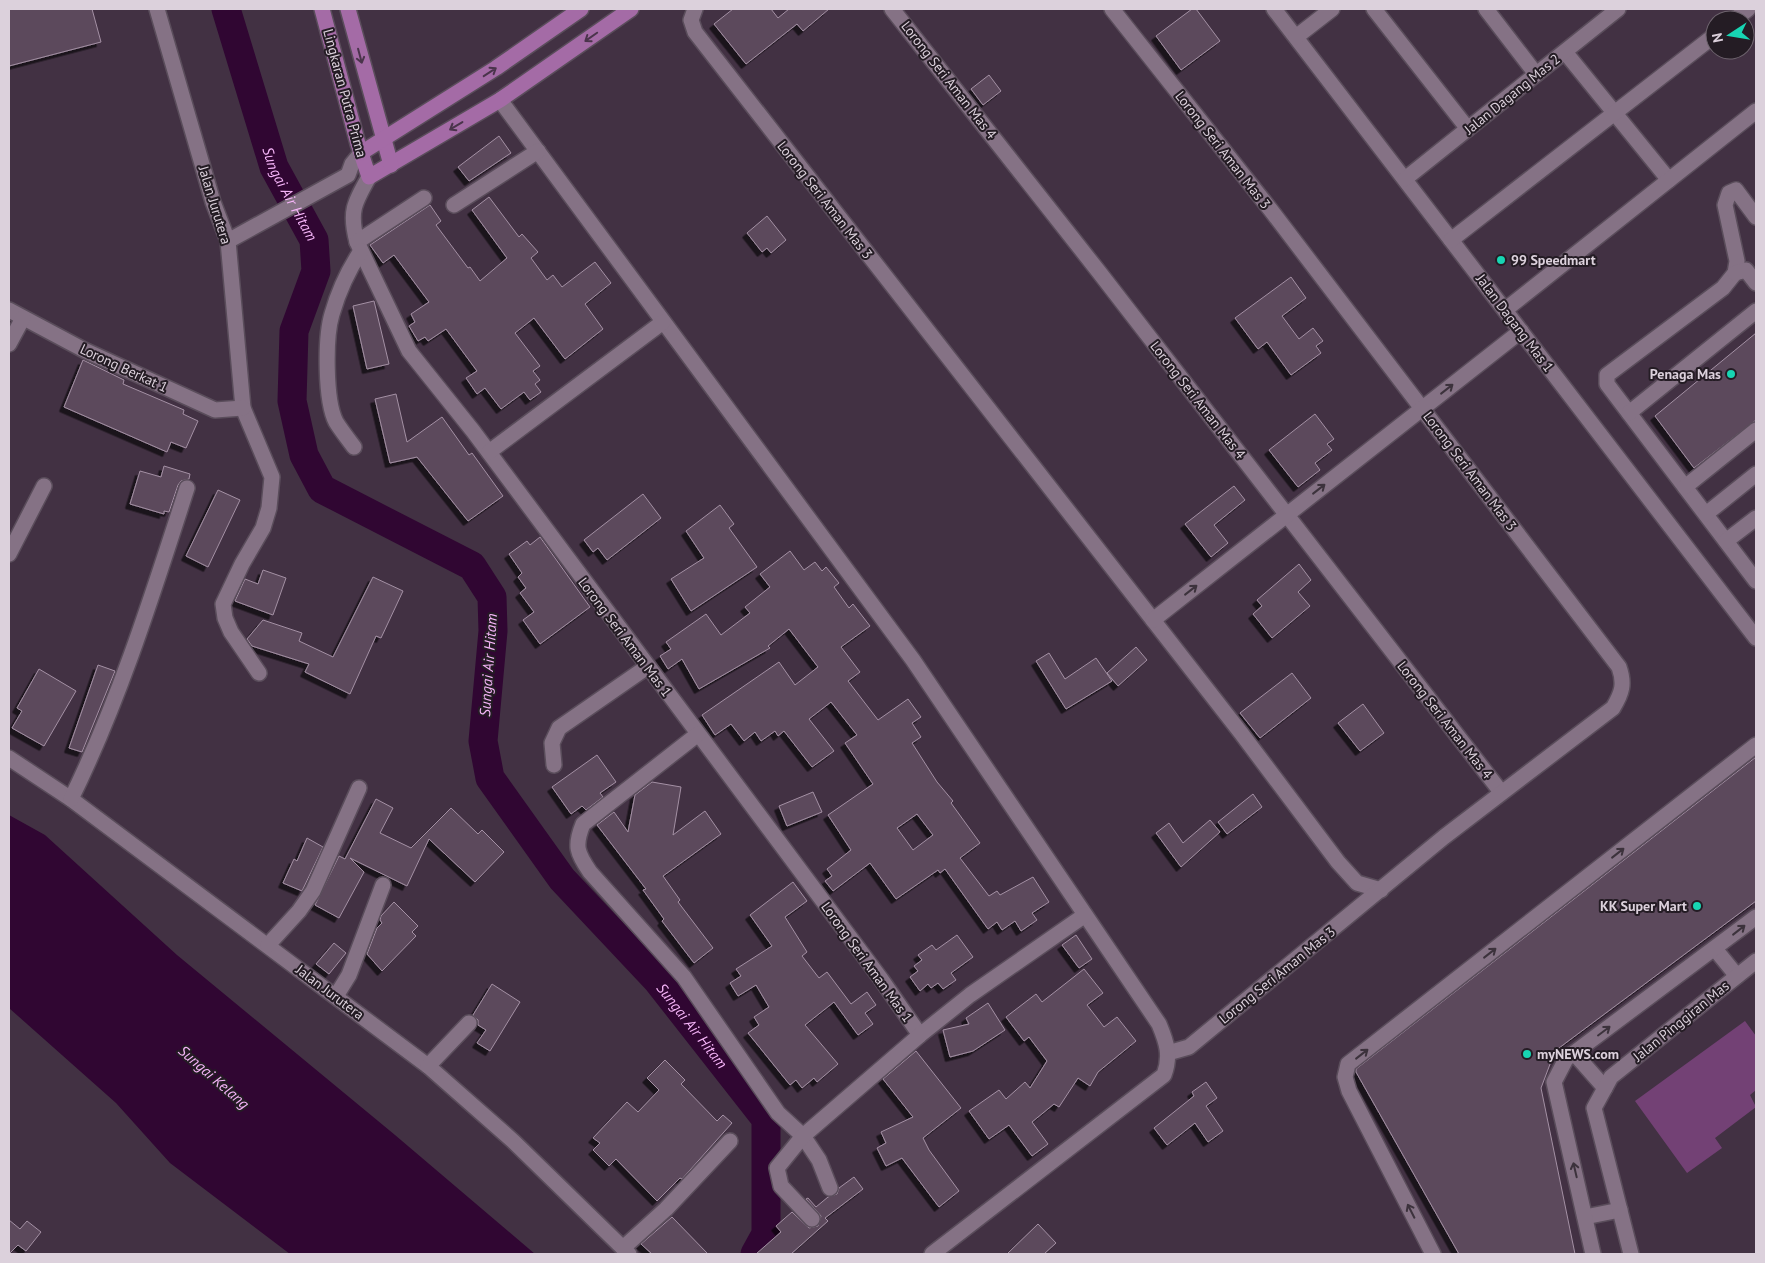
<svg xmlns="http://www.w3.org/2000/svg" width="1765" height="1263" font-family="'PT Sans',sans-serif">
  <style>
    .green { fill: #734175 }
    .water { fill: #300632 }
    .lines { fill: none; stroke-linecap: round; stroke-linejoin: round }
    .river { stroke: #300632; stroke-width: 29 }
    .building { fill: #5b4a5c; stroke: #a490a4; fill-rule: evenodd; filter: url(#shadow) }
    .minor-casing { stroke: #5a4d5b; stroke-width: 18 }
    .major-casing { stroke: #5a4d5b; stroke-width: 18 }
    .minor { stroke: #857285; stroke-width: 15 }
    .major { stroke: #a46ba6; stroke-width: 15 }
    .oneway { stroke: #4a344b }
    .oneway2 { stroke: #3c323c }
    .poi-dot { fill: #17d5b3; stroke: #241c24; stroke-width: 2 }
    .labels { text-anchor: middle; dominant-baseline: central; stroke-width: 4; stroke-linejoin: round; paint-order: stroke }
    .street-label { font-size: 14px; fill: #dcd1dc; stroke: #241c24 }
    .poi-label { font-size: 14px; font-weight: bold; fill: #dcd1dc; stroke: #241c24; text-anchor: start }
    .water-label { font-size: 15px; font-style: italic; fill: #f6b5f9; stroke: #241c24 }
  </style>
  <defs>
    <filter id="shadow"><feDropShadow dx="-4.5" dy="4.5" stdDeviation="0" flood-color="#0009"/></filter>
  </defs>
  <rect width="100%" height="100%" fill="#423143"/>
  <path class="green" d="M1745,1021L1756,1036V1090L1750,1095L1756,1107L1715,1138L1722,1148L1687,1173L1635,1101Z"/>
  <path class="water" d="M9,815L45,835L177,955L395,1135L535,1254H290L170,1163L116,1103L9,1008Z"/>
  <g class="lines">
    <path class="river" id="s1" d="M226,9L274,167L314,240L316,271L294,331L292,401L304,455L322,489L472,566L492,597L493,631L483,741L490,778L562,879L657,980L766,1119V1234L755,1254"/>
  </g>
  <g class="building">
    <path d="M9,9H92L101,42L9,66Z"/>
    <path d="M733,9H771L778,18L789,9H829L803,31L797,24L746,64L714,24Z"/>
    <path d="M1192,9H1196L1220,41L1181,70L1156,36Z"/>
    <path d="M989,75L1001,91L983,105L971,89Z"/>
    <path d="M499,136L511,153L469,181L458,167Z"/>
    <path d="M489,197L519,237L522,234L538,252L531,258L547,280L553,275L562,287L595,262L611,283L585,304L603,329L565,359L534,318L515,333L540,366L533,371L540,380L535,384L541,392L530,400L524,392L501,409L485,388L477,394L466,378L477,371L446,329L428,341L425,337L418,341L409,326L415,322L411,314L429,302L394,255L383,263L370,245L430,205L441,221L436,225L468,268L470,267L480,281L507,258L472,210Z"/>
    <path d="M767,216L786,240L771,253L767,248L762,252L747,233Z"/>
    <path d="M1291,277L1306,298L1282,316L1299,339L1313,328L1323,341L1316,346L1321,353L1291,375L1267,342L1258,349L1235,318Z"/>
    <path d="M374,301L389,364L367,369L353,306Z"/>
    <path d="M1756,333V420L1694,468L1655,416Z"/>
    <path d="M83,360L124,380L123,384L184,410L183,414L198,421L186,448L171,442L167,452L64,407Z"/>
    <path d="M396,394L407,442L442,417L469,455L472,453L503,496L468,521L417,457L390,463L375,399Z"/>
    <path d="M1315,414L1334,439L1327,444L1332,450L1315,463L1320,470L1298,487L1269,450Z"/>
    <path d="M164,466L190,474L189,479L181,481L178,485L169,512L164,511V514L130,504L140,471L161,477Z"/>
    <path d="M1234,486L1245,500L1214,525L1228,543L1211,557L1185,524Z"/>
    <path d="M218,490L240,500L208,567L186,556Z"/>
    <path d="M643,494L661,518L607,560L598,548L593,552L584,540Z"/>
    <path d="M720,505L734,524L729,528L757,567L691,611L671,579L704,558L686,531Z"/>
    <path d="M540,537L590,607L540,644L523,620L534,612L520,593L526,588L518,577L522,573L509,554L527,541L530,545Z"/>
    <path d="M790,551L804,570L815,562L822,571L826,567L839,583L834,587L849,608L853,604L870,626L841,647L860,672L848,681L878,720L908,699L921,717L912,723L921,737L912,743L937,782L953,801L951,803L980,843L960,858L989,896L997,891L1000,895L1033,877L1049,902L1032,913L1037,920L1021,931L1015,921L1002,930L997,922L988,929L945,869L940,873L938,870L896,899L870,863L833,891L825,881L832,876L827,869L851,850L828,815L873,784L845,743L857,735L831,702L809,719L834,751L812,767L784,731L778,736L775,731L761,741L755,732L744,741L731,724L715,735L702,715L779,662L795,685L818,667L789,629L768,646L770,648L699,689L682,659L668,669L660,656L671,649L666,642L706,614L721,635L750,613L745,607L770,587L760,574ZM917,814L933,835L913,850L897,828Z"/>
    <path d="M1299,564L1311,580L1298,592L1310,606L1272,638L1253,614L1262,606L1257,600Z"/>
    <path d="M263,570L286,578L273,615L235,601L245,579L258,584Z"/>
    <path d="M373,577L403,591L381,638L376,636L350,694L305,672L309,664L252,646L247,639L263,620L302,633L299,641L333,657Z"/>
    <path d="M1136,647L1147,660L1118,686L1107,673Z"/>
    <path d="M1049,653L1065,679L1096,658L1112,681L1066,709L1036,661Z"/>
    <path d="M98,665L115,671L82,752L69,748Z"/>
    <path d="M39,669L76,691L44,746L12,728L22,711L17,708Z"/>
    <path d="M1292,673L1311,698L1260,738L1240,713Z"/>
    <path d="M1363,704L1384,733L1360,751L1338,723Z"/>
    <path d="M597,755L616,782L600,793L603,797L586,810L582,806L571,814L552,787Z"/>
    <path d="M1756,757V901L1555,1051L1541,1088L1575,1254H1459L1356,1072V1069Z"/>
    <path d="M652,782L681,787L673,835L705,811L721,834L663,876L680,900L678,902L713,948L694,963L662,921L664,919L643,890L646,889L597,825L614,812L628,832L635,795Z"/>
    <path d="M813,792L822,812L787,826L779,806Z"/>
    <path d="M1253,794L1262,807L1227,834L1218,822Z"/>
    <path d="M376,799L393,808L380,833L411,848L451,808L478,834L482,830L504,852L475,882L429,839L407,886L350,858L364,872L339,918L315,905L339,856L345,859Z"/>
    <path d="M1210,820L1220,832L1181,867L1156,833L1169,823L1183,843Z"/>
    <path d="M307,838L323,847L302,891L283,883L294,859L297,861Z"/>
    <path d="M793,882L807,901L785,917L807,952L802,956L819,978L827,972L851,1004L867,992L876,1005L865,1013L873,1024L858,1035L834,1002L805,1025L838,1064L817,1082L814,1078L802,1088L796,1080L790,1085L748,1033L759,1025L754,1017L769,1007L756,985L738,996L730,983L741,976L736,969L772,946L750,915Z"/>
    <path d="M394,902L418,926L412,932L416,936L382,971L367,954L377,928L382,923L380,920L381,916Z"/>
    <path d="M957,935L973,957L951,973L956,980L943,989L938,983L931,988L928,984L920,991L910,977L918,971L914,966L922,960L918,955L932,945L936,950Z"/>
    <path d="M1076,935L1092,959L1079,968L1062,945Z"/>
    <path d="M334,943L346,953L329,974L316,964Z"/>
    <path d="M1084,969L1103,993L1087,1005L1104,1027L1117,1017L1136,1041L1098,1072L1090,1086L1078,1078L1059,1107L1054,1104L1032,1122L1048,1144L1032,1156L1009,1125L989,1139L969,1111L999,1090L1006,1099L1025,1082L1030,1088L1047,1061L1029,1037L1024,1041L1006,1017L1036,994L1042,1002Z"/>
    <path d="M492,984L520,1002L490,1051L477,1043L486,1030L478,1025V1020L473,1015Z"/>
    <path d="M988,1003L1005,1030L973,1051L950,1057L943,1030L969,1024L966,1018Z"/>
    <path d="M916,1051L961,1108L923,1138L929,1150L959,1191L939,1207L902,1158L886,1166L877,1148L886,1143L881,1132L913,1117L883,1079Z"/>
    <path d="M665,1060L685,1080L681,1084L717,1121L723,1115L732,1123L682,1179L680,1178L657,1201L616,1159L609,1166L593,1150L600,1143L593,1138L627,1102L638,1112L659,1090L647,1078Z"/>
    <path d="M1206,1082L1217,1098L1206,1106L1223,1131L1208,1142L1195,1123L1167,1145L1154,1128L1194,1096L1192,1092Z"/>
    <path d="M854,1177L863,1189L825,1218L828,1221L791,1254H756L781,1232L776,1226L792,1212L809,1228L818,1226L821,1216L806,1199L808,1198L816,1207L828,1197L837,1194L839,1188Z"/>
    <path d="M672,1217L708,1254H652L641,1244Z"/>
    <path d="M9,1220L20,1229L27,1221L41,1232L26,1251L18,1245L9,1254Z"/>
    <path d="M1038,1224L1056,1243L1044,1254H1007Z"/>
  </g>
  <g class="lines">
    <g class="minor-casing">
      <g id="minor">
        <path d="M157,9L213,202L228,241L243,408L272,477L269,508L263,528L242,564L223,604L225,618L231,632L259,673"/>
        <path d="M695,9L691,20L695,32L1241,733L1338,862L1357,883L1381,890"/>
        <path d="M892,9L1099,272L1501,792"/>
        <path d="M1112,9L1270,209L1619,667C1625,684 1622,693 1613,708L1444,837L1189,1047L1168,1053"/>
        <path d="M1274,9L1756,638"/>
        <path d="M1374,9L1468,129"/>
        <path d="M1486,9L1536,74"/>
        <path d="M1734,20L1748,9"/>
        <path d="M1296,37L1332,9"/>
        <path d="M1565,52L1669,180"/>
        <path d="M500,100L913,660L1159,1024C1167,1043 1171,1056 1164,1075L932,1254"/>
        <path d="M369,177C354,203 349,212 357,242L409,351L473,431L881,979L920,1035"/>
        <path d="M1405,179L1618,9"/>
        <path d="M454,205L538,151"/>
        <path d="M1756,217L1736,190L1729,193L1725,205L1737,261L1735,273L1723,288L1607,375V384L1756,581"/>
        <path d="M1451,240L1715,35"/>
        <path d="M228,241L348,175L352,164L361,153"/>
        <path d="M357,242L424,198"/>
        <path d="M1735,273L1746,270L1756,283"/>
        <path d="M9,310L84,350L215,410L243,408"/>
        <path d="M1505,310L1756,111"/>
        <path d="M9,344L23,318"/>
        <path d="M1629,413L1756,311"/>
        <path d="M354,447C348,439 341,430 336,422C325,401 325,337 332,314C338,293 349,269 361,251"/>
        <path d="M489,452L663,322"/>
        <path d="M1685,487L1756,430"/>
        <path d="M1706,514L1756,474"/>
        <path d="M1726,541L1756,518"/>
        <path d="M9,554L44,486"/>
        <path d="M1153,620L1521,331"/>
        <path d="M698,734L583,824C574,846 577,853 590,872L684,977L778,1113L803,1136L819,1160L830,1188"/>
        <path d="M9,758L71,799L428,1066L513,1141L629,1254"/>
        <path d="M554,765L552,743L559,728L647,667"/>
        <path d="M71,799C120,699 153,593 187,488"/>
        <path d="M268,945L299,911L313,891L359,788"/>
        <path d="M1715,949L1737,976"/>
        <path d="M336,996L349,975L383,885"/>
        <path d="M1574,1053L1605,1088"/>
        <path d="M428,1066L469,1023"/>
        <path d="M1585,1217L1620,1210"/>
        <path d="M812,1219L781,1186L777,1168L803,1136L920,1035L970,995L1085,915"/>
        <path d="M623,1248L666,1209L730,1141"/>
        <path d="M1433,1254L1349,1091L1345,1077L1348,1064L1756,745"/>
        <path d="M1593,1254L1554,1082L1566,1059L1756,917"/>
        <path d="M1631,1254L1594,1108L1611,1077L1756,961"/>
      </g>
    </g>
    <g class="major-casing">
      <g id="major">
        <path d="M322,9L358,144L369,177L500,100L631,9"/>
        <path d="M348,9L391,165"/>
        <path d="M361,153L496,68L581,9"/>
      </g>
    </g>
    <use href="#minor" class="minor"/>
    <use href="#major" class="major"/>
  </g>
  <defs><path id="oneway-shaft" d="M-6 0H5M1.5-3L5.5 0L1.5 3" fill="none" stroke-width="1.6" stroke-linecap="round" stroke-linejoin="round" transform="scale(1.25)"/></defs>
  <g class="oneway">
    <use href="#oneway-shaft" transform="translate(591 37) rotate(145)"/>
    <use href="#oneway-shaft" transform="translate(360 56) rotate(75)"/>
    <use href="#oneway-shaft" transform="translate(490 72) rotate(-33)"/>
    <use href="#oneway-shaft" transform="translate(456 126) rotate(149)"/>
  </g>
  <g class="oneway2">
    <use href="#oneway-shaft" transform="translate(1447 389) rotate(-38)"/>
    <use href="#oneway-shaft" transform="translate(1319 489) rotate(-38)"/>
    <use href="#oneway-shaft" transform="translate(1191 590) rotate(-38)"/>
    <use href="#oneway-shaft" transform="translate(1618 853) rotate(-38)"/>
    <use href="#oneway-shaft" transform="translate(1739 930) rotate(-38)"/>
    <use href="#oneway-shaft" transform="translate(1490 953) rotate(-38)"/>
    <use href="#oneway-shaft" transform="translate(1604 1031) rotate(-37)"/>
    <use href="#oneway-shaft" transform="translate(1362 1054) rotate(-38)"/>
    <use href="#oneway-shaft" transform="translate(1575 1170) rotate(-103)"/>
    <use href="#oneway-shaft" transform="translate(1411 1211) rotate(-117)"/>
  </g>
  <g class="poi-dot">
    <circle cx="1501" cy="260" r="5"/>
    <circle cx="1731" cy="374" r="5"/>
    <circle cx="1697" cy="906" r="5"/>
    <circle cx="1527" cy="1054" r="5"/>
  </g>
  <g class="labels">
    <g class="street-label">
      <text transform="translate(949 80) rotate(52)">Lorong Seri Aman Mas 4</text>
      <text transform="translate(345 93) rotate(75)">Lingkaran Putra Prima</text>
      <text transform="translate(1512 94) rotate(-39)">Jalan Dagang Mas 2</text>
      <text transform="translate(1223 150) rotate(52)">Lorong Seri Aman Mas 3</text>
      <text transform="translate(825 200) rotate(52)">Lorong Seri Aman Mas 3</text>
      <text transform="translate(215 205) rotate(73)">Jalan Jurutera</text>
      <text transform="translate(1515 323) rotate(53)">Jalan Dagang Mas 1</text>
      <text transform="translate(124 368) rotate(25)">Lorong Berkat 1</text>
      <text transform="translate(1198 400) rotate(52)">Lorong Seri Aman Mas 4</text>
      <text transform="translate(1470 471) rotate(53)">Lorong Seri Aman Mas 3</text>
      <text transform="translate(625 637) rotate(53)">Lorong Seri Aman Mas 1</text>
      <text transform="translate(1445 720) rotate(52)">Lorong Seri Aman Mas 4</text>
      <text transform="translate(867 962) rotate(54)">Lorong Seri Aman Mas 1</text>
      <text transform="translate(1277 975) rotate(-39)">Lorong Seri Aman Mas 3</text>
      <text transform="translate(330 992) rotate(37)">Jalan Jurutera</text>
      <text transform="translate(1681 1021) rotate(-39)">Jalan Pinggiran Mas</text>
    </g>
    <g class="poi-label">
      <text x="1511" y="260">99 Speedmart</text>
      <text x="1721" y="374" text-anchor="end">Penaga Mas</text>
      <text x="1687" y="906" text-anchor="end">KK Super Mart</text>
      <text x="1537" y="1054">myNEWS.com</text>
    </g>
    <g class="water-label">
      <text stroke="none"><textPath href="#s1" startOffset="196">Sungai Air Hitam</textPath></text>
      <text transform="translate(488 665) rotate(-86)">Sungai Air Hitam</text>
      <text stroke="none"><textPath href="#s1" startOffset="1215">Sungai Air Hitam</textPath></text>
      <text transform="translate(214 1077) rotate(41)">Sungai Kelang</text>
    </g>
  </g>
  <rect width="1765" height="1263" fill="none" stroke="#dcd1dc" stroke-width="20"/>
  <g transform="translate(1730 35) rotate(258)"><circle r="24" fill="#241c24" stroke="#6e646e"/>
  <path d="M0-4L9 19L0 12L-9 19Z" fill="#17d5b3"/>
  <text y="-8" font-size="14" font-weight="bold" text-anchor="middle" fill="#dcd1dc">N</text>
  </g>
</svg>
